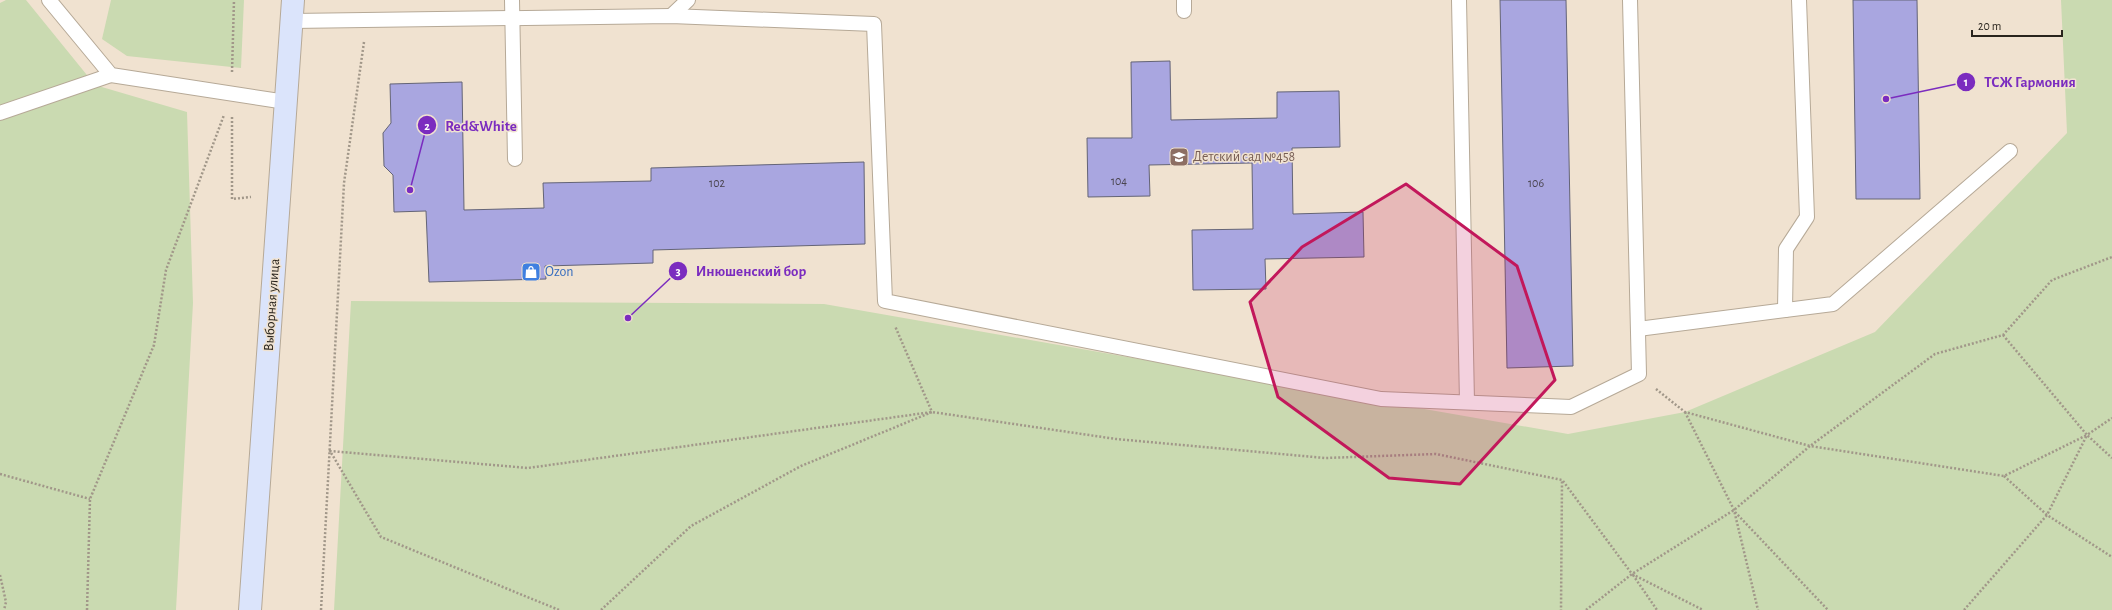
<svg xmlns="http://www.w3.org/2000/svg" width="2112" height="610" font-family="'Alegreya Sans',sans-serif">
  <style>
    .green { fill: #cadab1 }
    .building { fill: #a9a6e0; stroke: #646476 }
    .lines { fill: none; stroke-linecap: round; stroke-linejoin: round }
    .service-casing { stroke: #b6a997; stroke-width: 16 }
    .secondary-casing { stroke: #b6a997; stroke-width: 24 }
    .path { stroke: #a19789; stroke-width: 2.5; stroke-dasharray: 2 2; stroke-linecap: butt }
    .service { stroke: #fff; stroke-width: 14 }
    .secondary { stroke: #dbe4fb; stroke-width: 22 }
    .marked { fill: #c2185b; fill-opacity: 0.2; stroke: #c2185b; stroke-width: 3; stroke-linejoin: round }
    .labels { text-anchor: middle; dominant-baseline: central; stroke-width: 3; stroke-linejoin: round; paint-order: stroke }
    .number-label { font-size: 12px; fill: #49444e }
    .education-label { font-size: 14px; fill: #785e54; stroke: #f0e2d0; text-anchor: start }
    .shop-label { font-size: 14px; fill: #366cbe; stroke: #f0e2d0; text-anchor: start }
    .street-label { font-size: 14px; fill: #29241d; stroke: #f0e2d0 }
    .leader { fill: none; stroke: #7b2cbf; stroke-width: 1.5 }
    .callout-dot { fill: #7b2cbf; stroke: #f0e2d0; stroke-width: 1.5 }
    .mark-label { font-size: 12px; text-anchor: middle; font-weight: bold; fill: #fff }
    .callout-label { font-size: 15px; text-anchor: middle; font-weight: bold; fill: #7b2cbf; stroke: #f0e2d0; stroke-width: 3; stroke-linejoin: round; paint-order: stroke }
  </style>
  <rect width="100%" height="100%" fill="#f0e2d0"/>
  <g class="green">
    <path d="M6,0H26L95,85L187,112L193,303L176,610H0V3Z"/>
    <path d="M111,0H244L241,68L127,56L102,39Z"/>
    <path d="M2061,0H2112V610H334L351,301L824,304L1568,434L1685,412L1875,332L2067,133Z"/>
  </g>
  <g class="building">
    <path d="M1500,0H1566L1573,366L1507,368Z"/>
    <path d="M1853,0H1917L1920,199H1856Z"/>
    <path d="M1170,61L1171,120L1277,118V92L1339,91L1340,147L1292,148L1293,214L1363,212L1364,257L1265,259L1266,289L1193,290L1192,230L1253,229L1252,163L1149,165L1150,196L1088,197L1087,138H1132L1131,62Z"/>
    <path d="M462,82L464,210L544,208L543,183L651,181V168L864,162L865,244L653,250V263L545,266L546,279L429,282L426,211L394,212L393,175L384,166L383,133L391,123L390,84Z"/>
  </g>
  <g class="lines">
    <g class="service-casing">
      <g id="service">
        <path d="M49,0L111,75L286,102"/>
        <path d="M512,0L515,159"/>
        <path d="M1184,0V11"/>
        <path d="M1459,0L1467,402"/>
        <path d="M671,16L688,0"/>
        <path d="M292,21L671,16L874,24L885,301L1381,399L1571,407L1639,374L1630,0"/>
        <path d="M0,113L111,75"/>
        <path d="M1785,310L1786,249L1807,217L1799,0"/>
        <path d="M1638,329L1833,304L2010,151"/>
      </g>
    </g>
    <g class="secondary-casing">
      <path id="secondary" d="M250,610L293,0"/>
    </g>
    <g class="path">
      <path d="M232,72L234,0"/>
      <path d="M232,117V199L251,197"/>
      <path d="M2003,335L2087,435L2112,418"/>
      <path d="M1656,389L1685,412L1810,446L1935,354L2003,335L2052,280L2112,257"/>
      <path d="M1685,412L1734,510L1758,610"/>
      <path d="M0,474L90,499"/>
      <path d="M2004,476L2047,515L2112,557"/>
      <path d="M1563,481L1632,574L1703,610"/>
      <path d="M1735,512L1828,610"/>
      <path d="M0,575L6,602L4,610"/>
      <path d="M1633,575L1657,610"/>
      <path d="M87,610L90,499L154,345L166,270L224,115"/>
      <path d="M321,610L344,183L364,42"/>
      <path d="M559,610L381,537L330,451L528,468L932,412L1116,439L1325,458L1436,454L1562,480L1561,610"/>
      <path d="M601,610L691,526L801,466L932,412L895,326"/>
      <path d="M1586,610L1632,574L1734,510L1810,446L2004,476L2087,435L2112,458"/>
      <path d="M1964,610L2047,515L2087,435"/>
    </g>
    <use href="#service" class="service"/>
    <use href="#secondary" class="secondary"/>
  </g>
  <path class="marked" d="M1406,184L1517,266L1555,380L1460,484L1389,478L1278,397L1250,302L1302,247Z"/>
  <defs>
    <g id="school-square" transform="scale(1)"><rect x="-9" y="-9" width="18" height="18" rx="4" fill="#8d6e63" stroke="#f0e2d0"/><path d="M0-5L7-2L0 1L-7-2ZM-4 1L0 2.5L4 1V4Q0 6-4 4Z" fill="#fff"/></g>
    <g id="shop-square" transform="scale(1)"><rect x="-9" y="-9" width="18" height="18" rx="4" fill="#3f7fe0" stroke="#f0e2d0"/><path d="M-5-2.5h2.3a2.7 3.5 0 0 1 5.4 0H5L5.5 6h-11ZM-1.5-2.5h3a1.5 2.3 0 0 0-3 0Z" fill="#fff"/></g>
  </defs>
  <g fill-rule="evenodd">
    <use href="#school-square" x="1179" y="157"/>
    <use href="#shop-square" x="531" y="272"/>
  </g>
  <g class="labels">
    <g class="number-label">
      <text x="1119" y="181">104</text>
      <text x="717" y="183">102</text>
      <text x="1536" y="183">106</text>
    </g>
    <g class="education-label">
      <text x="1193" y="157">Детский сад №458</text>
    </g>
    <g class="shop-label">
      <text x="545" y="272">Ozon</text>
    </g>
    <g class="street-label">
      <text transform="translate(272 305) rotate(-86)">Выборная улица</text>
    </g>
  </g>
  <path class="leader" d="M1886 99L1966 82M410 190L427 125M628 318L678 271"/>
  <g class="callout-dot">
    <circle cx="1886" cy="99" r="4"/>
    <circle cx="410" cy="190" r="4"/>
    <circle cx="628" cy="318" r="4"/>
    <circle cx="1966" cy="82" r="10"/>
    <circle cx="427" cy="125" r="10"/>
    <circle cx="678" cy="271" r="10"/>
  </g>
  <g class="mark-label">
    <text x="1966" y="86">1</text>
    <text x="427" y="130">2</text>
    <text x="678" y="275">3</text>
  </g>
  <g class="callout-label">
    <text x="2030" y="87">ТСЖ Гармония</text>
    <text x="481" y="131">Red&amp;White</text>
    <text x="751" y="276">Инюшенский бор</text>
  </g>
  <path d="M1972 30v6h90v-6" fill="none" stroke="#29241d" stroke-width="2"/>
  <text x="1978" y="30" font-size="12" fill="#29241d" stroke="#f0e2d0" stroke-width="3" paint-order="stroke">20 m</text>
</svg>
